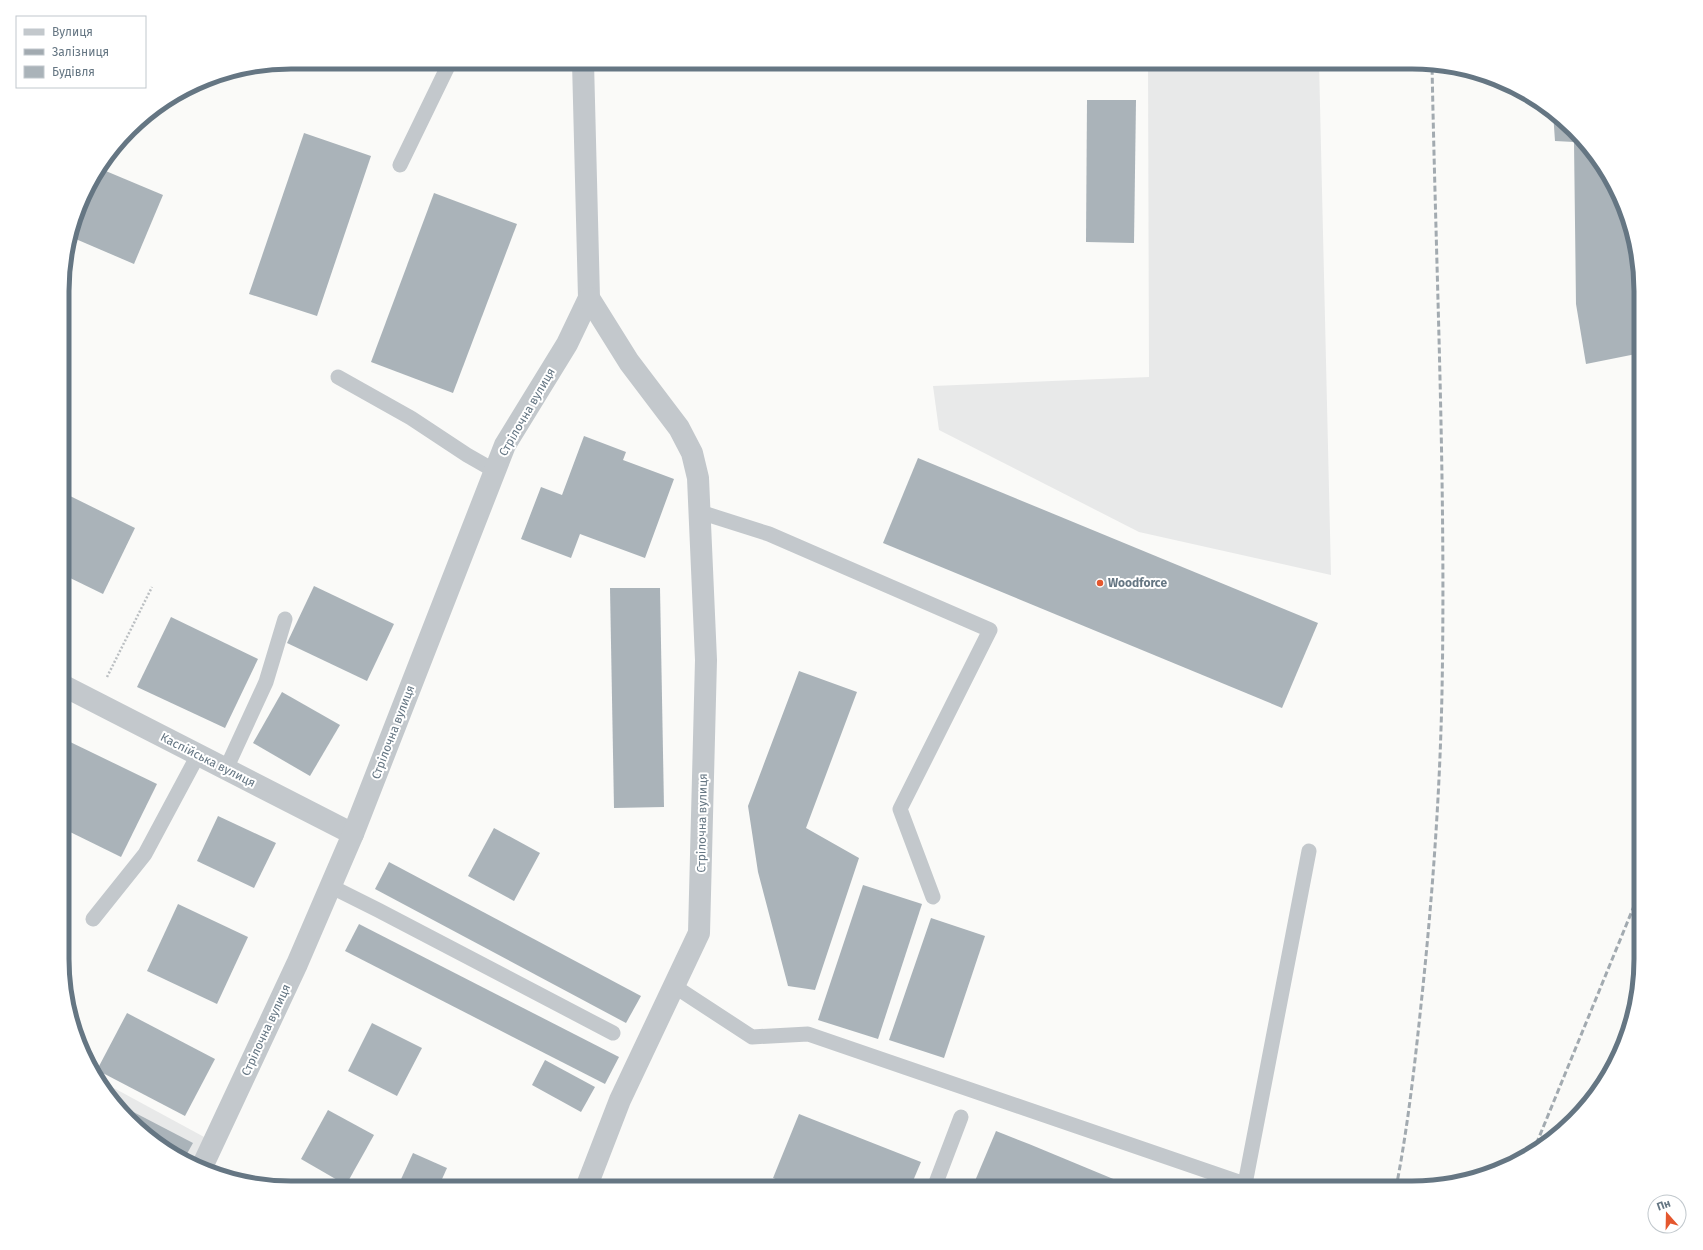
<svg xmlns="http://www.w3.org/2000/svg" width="1703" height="1250" font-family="'Fira Sans',sans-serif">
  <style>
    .built { fill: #e8e9e9 }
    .building { fill: #aab3b9 }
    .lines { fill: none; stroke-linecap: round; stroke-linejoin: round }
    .path { stroke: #bbbfc2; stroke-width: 2.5; stroke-dasharray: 2 2; stroke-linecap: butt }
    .service { stroke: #c3c8cc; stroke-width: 15 }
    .minor { stroke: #c3c8cc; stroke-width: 22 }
    .rail { stroke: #a2aab0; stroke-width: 3; stroke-dasharray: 6 3; stroke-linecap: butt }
    .poi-dot { fill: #e4572e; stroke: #fff; stroke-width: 1.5 }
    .labels { text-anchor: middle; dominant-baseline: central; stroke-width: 4; stroke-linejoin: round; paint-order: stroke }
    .street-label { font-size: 12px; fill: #657683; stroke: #fff }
    .poi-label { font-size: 12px; font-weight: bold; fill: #657683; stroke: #fff; text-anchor: start }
    .rim { fill: none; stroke: #657683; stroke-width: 5 }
  </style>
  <rect width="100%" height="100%" fill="#fafaf8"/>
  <g class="built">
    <path d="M1148,62H1319L1331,575L1139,532L939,430L933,386L1149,377Z"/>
    <path d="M99,1080L206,1138L191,1163L152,1140Z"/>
  </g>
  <g class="building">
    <path d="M1087,100H1136L1134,243L1086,242Z"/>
    <path d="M1553,112L1593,152L1617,190L1641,277V353L1586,364L1576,304L1574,142L1555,141Z"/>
    <path d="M304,133L371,156L317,316L249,294Z"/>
    <path d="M101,169L163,195L134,264L71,237L86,190Z"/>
    <path d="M434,193L517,224L453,393L371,362Z"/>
    <path d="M584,436L626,452L623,460L674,479L645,558L580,534L571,558L521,539L541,487L562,495Z"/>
    <path d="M918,458L1318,623L1282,708L883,543Z"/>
    <path d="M64,493L135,528L103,594L64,575Z"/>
    <path d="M314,586L394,624L367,681L287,643Z"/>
    <path d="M610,588H660L664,807L614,808Z"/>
    <path d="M171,617L258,659L225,728L137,687Z"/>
    <path d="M799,671L857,692L806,828L859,858L815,990L788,986L758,872L748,806Z"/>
    <path d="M282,692L340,725L310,776L253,743Z"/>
    <path d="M64,739L157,784L121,857L64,829Z"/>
    <path d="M218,816L276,843L254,888L197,861Z"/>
    <path d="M494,828L540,853L514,901L468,876Z"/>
    <path d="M389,862L641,996L626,1023L375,889Z"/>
    <path d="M863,885L922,904L878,1039L818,1020Z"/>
    <path d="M178,904L248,937L217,1004L147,971Z"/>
    <path d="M931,918L985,936L944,1058L889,1040Z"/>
    <path d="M359,924L619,1057L605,1084L345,951Z"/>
    <path d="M127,1013L215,1059L185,1116L97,1070Z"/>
    <path d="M372,1023L422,1048L397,1096L348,1071Z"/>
    <path d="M545,1060L595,1087L581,1112L532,1085Z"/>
    <path d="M120,1105L193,1143L184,1159L152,1140Z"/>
    <path d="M328,1110L374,1135L346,1185L301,1159Z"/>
    <path d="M799,1114L921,1162L910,1188H796L773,1178Z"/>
    <path d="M996,1131L1029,1144L1135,1188H972Z"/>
    <path d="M413,1153L447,1168L438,1188H397Z"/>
  </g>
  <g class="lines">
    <path class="path" d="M107,677L152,587"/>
    <g class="service">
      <path d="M400,165L450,62"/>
      <path d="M338,377L411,418L467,455L495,471"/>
      <path d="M700,512L769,534L990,630L900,809L933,897"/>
      <path d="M226,769L266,682L285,619"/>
      <path d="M330,886L378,910L613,1033"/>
      <path d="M93,919L145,854L198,755"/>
      <path d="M674,986L752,1037L808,1034L1245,1184L1244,1188"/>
      <path d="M1245,1184L1309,851"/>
      <path d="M934,1188L961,1117"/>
    </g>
    <g class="minor">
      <path d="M64,686L353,834"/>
      <path d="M201,1169L297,964L353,834L505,445L567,344L589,298L583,62"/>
      <path d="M586,1188L620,1100L699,933L706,660L698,478L692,453L679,428L629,362L589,298"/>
    </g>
    <g class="rail">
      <path d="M1533,1152L1641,889"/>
      <path d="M1396,1188C1409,1121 1416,1053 1423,986C1433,889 1440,790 1442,692C1446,483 1436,273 1432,64"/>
    </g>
  </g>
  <circle class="poi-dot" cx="1100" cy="583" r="4"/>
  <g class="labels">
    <g class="street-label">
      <text transform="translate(527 412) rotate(-60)">Стрілочна вулиця</text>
      <text transform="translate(393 732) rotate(-69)">Стрілочна вулиця</text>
      <text transform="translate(208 760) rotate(27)">Каспійська вулиця</text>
      <text transform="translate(702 823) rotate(-89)">Стрілочна вулиця</text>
      <text transform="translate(266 1030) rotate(-65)">Стрілочна вулиця</text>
    </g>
    <g class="poi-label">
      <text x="1108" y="583">Woodforce</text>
    </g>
  </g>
  <path d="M0 0H1703V1250H0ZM291 69H1412A222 222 0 0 1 1634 291V959A222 222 0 0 1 1412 1181H291A222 222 0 0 1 69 959V291A222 222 0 0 1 291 69Z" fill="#fff" fill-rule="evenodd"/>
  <path class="rim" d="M291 69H1412A222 222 0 0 1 1634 291V959A222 222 0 0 1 1412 1181H291A222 222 0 0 1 69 959V291A222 222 0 0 1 291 69Z"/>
  <rect x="16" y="16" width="130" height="72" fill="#ffffff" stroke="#c1c8cd"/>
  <rect x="24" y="29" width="20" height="6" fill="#c3c8cc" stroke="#c1c8cd"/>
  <text x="52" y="36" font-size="12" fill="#657683">Вулиця</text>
  <rect x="24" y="49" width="20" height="6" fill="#a2aab0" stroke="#c1c8cd"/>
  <text x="52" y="56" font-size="12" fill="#657683">Залізниця</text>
  <rect x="24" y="66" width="20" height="12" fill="#aab3b9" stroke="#c1c8cd"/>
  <text x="52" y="76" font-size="12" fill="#657683">Будівля</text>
  <g transform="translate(1667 1214) rotate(340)"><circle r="19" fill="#ffffff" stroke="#c1c8cd"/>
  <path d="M0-3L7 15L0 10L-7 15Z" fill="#e4572e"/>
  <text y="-6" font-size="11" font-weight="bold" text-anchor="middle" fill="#657683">Пн</text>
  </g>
</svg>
